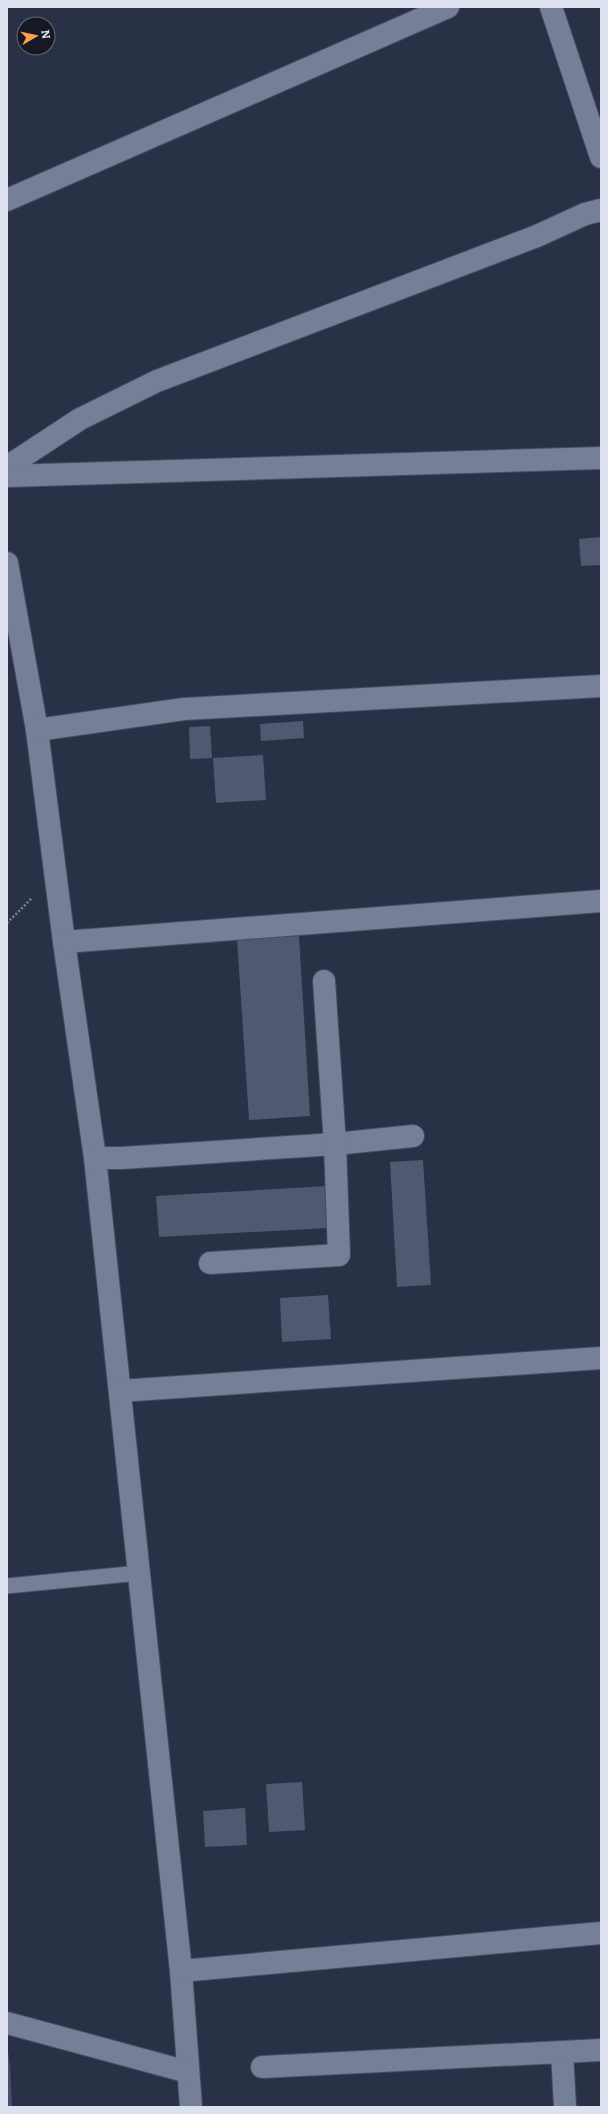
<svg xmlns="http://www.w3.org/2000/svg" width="608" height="2114" font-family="Literata,serif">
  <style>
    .green { fill: #435073 }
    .building { fill: #50596f }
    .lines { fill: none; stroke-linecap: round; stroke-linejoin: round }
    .lane-casing { stroke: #474d5f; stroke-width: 17 }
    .street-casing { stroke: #474d5f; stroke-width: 24 }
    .path { stroke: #7c8294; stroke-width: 2.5; stroke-dasharray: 2 2; stroke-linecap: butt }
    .lane { stroke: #757f97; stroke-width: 15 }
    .street { stroke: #757f97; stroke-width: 22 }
  </style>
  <rect width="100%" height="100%" fill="#293146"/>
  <path class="green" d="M7,2044L10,2066L12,2107H7Z"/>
  <g class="building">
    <path d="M601,537V565L581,566L579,539Z"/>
    <path d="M303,721L304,738L261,741L260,724Z"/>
    <path d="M210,726L212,758L190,759L189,727Z"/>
    <path d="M263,755L266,800L216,803L213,758Z"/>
    <path d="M299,936L310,1116L249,1120L237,939Z"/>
    <path d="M423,1160L431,1285L397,1287L390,1162Z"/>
    <path d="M327,1186L329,1228L159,1237L156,1196Z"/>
    <path d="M328,1295L331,1339L282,1342L280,1298Z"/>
    <path d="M302,1782L305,1830L269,1832L266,1784Z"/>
    <path d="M245,1808L247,1845L205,1847L203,1811Z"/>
  </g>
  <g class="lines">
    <g class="lane-casing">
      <path id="lane" d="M7,1586L139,1573"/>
    </g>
    <g class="street-casing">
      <g id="street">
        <path d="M551,7L601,157"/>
        <path d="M7,200L448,7"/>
        <path d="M7,467L80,419L157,381L537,236L585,214L601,210"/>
        <path d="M7,476L601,458"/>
        <path d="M7,563L37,730L64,942L95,1158L181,1971L191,2107"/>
        <path d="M37,730L184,709L601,686"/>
        <path d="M64,942L601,901"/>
        <path d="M95,1158H122L335,1144L413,1136"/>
        <path d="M210,1263L339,1255L335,1144L324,981"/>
        <path d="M120,1391L601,1358"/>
        <path d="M181,1971L601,1933"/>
        <path d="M7,2023L188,2072"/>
        <path d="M562,2052L565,2107"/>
        <path d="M262,2067L601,2050"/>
      </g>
    </g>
    <path class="path" d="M7,923L32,898"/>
    <use href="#lane" class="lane"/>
    <use href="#street" class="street"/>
  </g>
  <rect width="608" height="2114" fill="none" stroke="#dde2f0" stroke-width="16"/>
  <g transform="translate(36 36) rotate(81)"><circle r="19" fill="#161923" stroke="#666975"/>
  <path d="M0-3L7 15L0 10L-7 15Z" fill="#fb9e50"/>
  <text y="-6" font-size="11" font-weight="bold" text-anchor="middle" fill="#dde2f0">N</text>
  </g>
</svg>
